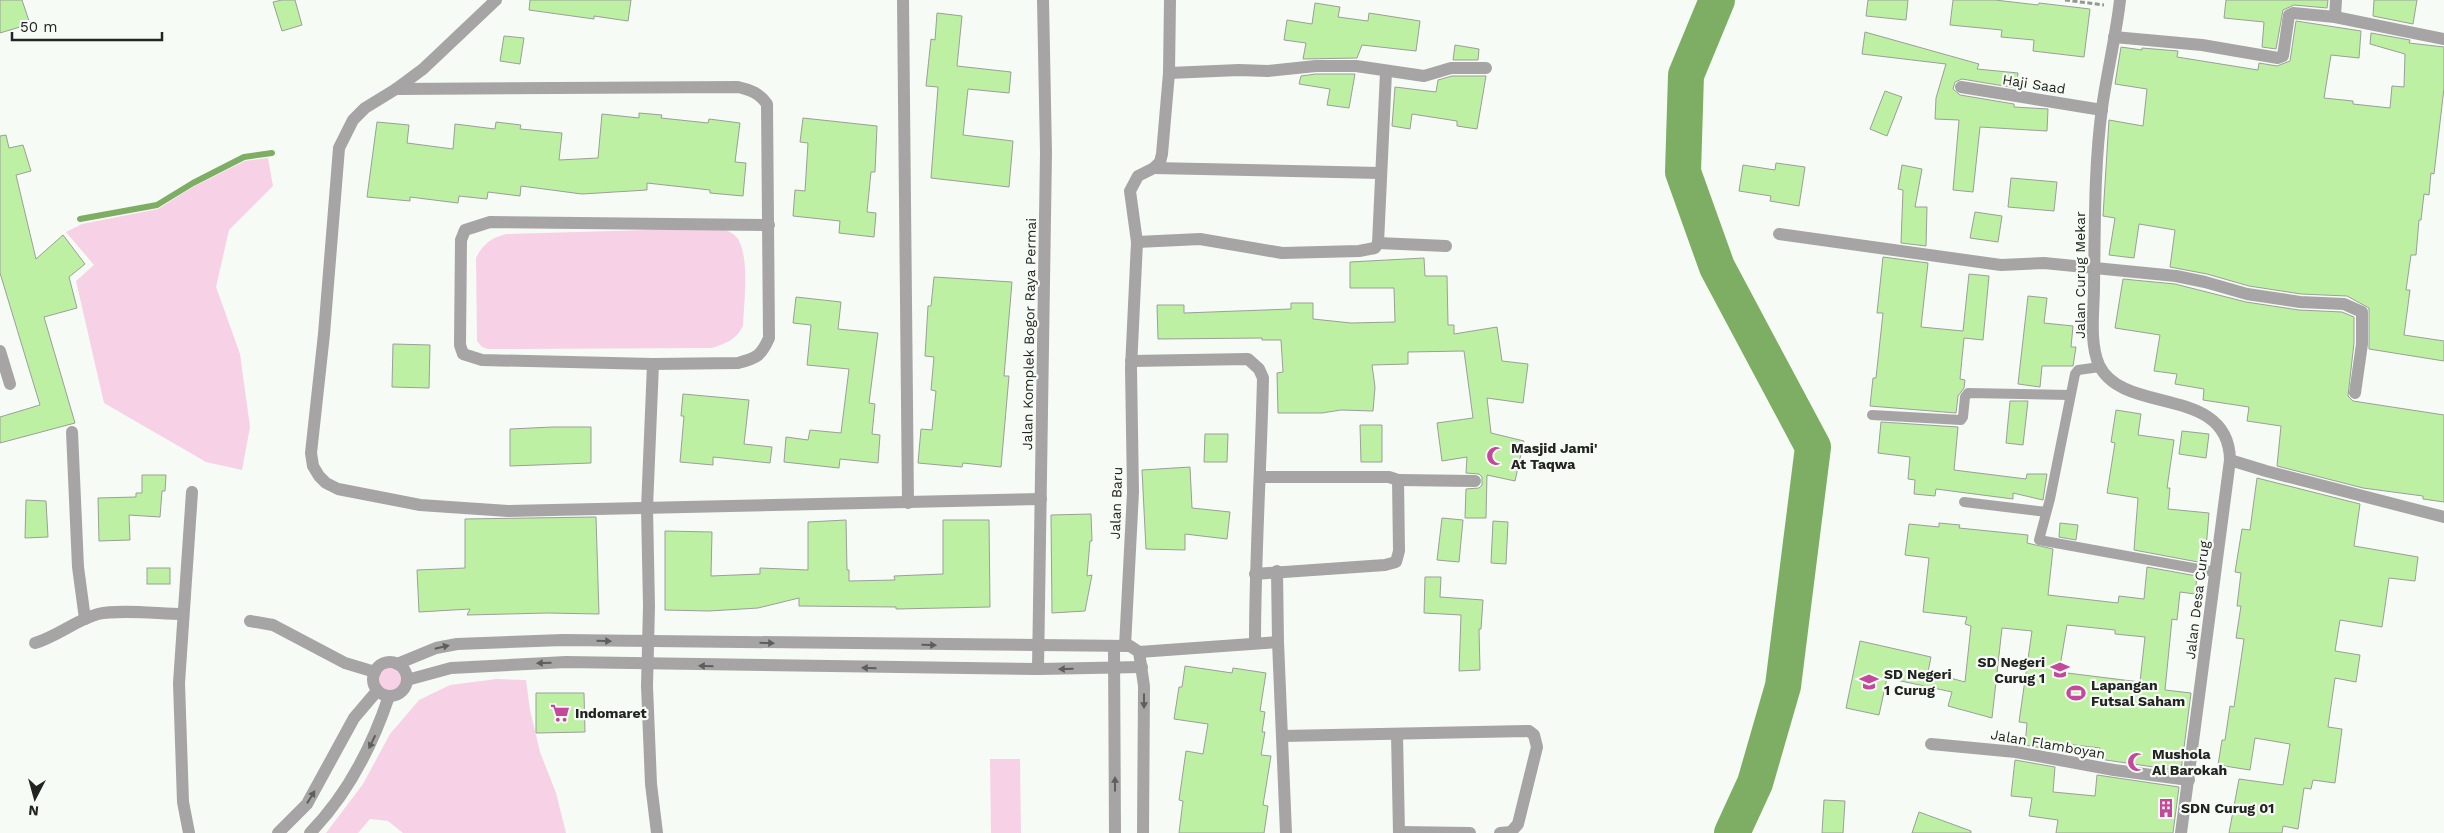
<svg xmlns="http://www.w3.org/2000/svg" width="2444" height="833" font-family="'Work Sans',sans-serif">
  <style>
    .green { fill: #f7d1e6 }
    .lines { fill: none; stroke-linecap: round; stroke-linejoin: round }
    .stream { stroke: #7eae63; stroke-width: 6 }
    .river { stroke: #7eae63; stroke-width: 36 }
    .building { fill: #bdf0a2; stroke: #9b9f99; fill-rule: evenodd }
    .path { stroke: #949793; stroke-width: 3; stroke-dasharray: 5 2.5; stroke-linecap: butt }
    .service { stroke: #a7a4a5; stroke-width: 10 }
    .minor { stroke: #a7a4a5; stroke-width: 12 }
    .oneway { fill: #5e5e5c }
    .labels { text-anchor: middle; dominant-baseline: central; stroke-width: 4.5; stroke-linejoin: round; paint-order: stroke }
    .street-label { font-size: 14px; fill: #222421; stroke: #f7fbf5 }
    .poi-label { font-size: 14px; font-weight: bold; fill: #222421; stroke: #f7fbf5; text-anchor: start }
  </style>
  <rect width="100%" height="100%" fill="#f7fbf5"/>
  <g class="green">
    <path d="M268,158L273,186L229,230L216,287L240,354L250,427L242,470L206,462L104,403L76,281L94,265L66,232L82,224L158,209L193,187L245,161Z"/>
    <path d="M719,228C727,230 737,234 740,243C749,264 744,302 743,326C736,340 726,343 712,348L488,349L482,347L477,341L476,258C483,244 491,238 506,234Z"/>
    <circle cx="389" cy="680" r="13"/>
    <path d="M497,679L526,680L530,710L540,752L556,793L566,833H403L388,821L370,819L358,833H326L363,784L390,734L419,700L450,685Z"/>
    <path d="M990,759H1020L1021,833H991Z"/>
  </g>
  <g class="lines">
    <path class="stream" d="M80,219L157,205L193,183L244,157L272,153"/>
    <path class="river" d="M1717,0L1686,75L1683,172L1717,267L1813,447L1783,686L1755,783L1732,833"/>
  </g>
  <g class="building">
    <path d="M0,0H22L30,24L0,33Z"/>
    <path d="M282,0H295L302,25L282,31L273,2Z"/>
    <path d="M530,0H631L628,21L594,16V19L529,10Z"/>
    <path d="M1868,0H1908L1906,20L1866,16Z"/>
    <path d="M1953,0H1995L2038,5L2039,3L2090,9L2084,57L2033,51L2034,40L2001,37L2002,30L1950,25Z"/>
    <path d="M2226,0H2328L2327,8L2294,5L2283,10L2276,49L2262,47L2264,22L2224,18Z"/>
    <path d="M2374,0H2417L2413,24L2373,16Z"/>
    <path d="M1315,3L1340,7L1338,17L1368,21L1369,13L1420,21L1416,51L1362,45L1357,58L1303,59L1306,43L1284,40L1287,20L1312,24Z"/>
    <path d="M937,13L962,16L957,66L1011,72L1009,93L968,89L963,135L1013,141L1009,187L931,178L938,87L926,86L931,39L935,40Z"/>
    <path d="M2296,21L2361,31L2359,58L2331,55L2324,98L2353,101V104L2390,108L2392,86L2404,87L2405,54L2370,44L2371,33L2410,40L2409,43L2444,47V88L2434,174L2431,173L2429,195L2424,194L2421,220H2419L2416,255H2411L2406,290H2410L2404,335L2444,341V361L2369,349V308L2347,296L2301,294L2249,286L2207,274L2170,267L2175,230L2139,224L2134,258L2109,255L2115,218L2103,216L2109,120L2143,126L2147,89L2115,84L2121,47L2142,50V48L2178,51L2177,57L2258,70L2259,63L2277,66L2290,61Z"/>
    <path d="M1865,32L1979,64L1977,69L2018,73L2016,88L1962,79L1955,82L1953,89L1960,95L2014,104V107L2048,109L2047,131L1980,127L1973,192L1953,190L1959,120L1935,119L1936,98L1946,64L1862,54Z"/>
    <path d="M504,36L524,38L520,64L500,61Z"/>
    <path d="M1455,45L1479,49L1478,60H1453Z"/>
    <path d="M1316,74H1355L1349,108L1327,105L1330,89L1299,84L1301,76Z"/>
    <path d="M1452,76H1486L1477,129L1457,126V121L1412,114L1410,129L1392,126L1395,87L1436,92L1438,80Z"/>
    <path d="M1885,91L1902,97L1887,136L1870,129Z"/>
    <path d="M639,113L662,115L661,118L708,123L709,119L740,123L735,162L746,163L743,196L710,193V190L647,183V190L582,194L521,186L520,196L488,192L487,199L459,196L458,203L410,197V201L367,197L377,122L409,125L407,143L453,149L455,124L495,129L496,122L521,125L520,129L562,133L559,160L598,158L602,114L639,118Z"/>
    <path d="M803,118L877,126L875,172H871L867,212L876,213L874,237L839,233L840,221L793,216L795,190L805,191L808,143L800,142Z"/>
    <path d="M6,135L9,148L23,145L31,171L16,175L36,259L63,235L85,264L69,277L77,308L44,317L75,423L0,443V417L40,405L0,273V136Z"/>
    <path d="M1776,163L1805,167L1799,206L1770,201L1771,196L1739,191L1743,165L1775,170Z"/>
    <path d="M1902,165L1922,169L1915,207H1927L1926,246L1901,243L1903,190L1898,189Z"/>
    <path d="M2011,178L2057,182L2054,211L2008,207Z"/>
    <path d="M1975,212L2002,216L1998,242L1970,238Z"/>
    <path d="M1883,257L1928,263L1921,327L1963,331L1969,274L1989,276L1983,340L1964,338L1960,379L1965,380L1964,388L1958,396L1956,413L1870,406L1873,378H1876L1883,313H1877Z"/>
    <path d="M1424,258L1425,276H1447L1448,325H1454V334L1497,327L1502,361L1528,364L1523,403L1487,398L1491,433L1524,441L1515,481L1487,475L1486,518H1465L1466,489L1479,488L1482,485V477L1479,474L1466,473L1467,457L1442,461L1437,423L1473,418L1464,351L1408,352V364L1372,365L1375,387L1373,411L1341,410L1322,413H1278L1277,373L1283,372L1281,340H1262V338L1158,339L1157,305H1184V313L1291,309V303H1313V319L1351,323L1395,322L1394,288H1350V262Z"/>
    <path d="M934,277L1012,282L1004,376H1009L1001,467L963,463L962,467L918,463L921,429L932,430L936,391L931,390L934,357L925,356L928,306H931Z"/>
    <path d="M2123,279L2175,284L2246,302L2299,310L2342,312L2354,317V343L2348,396L2353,401L2444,415V502L2423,499V496L2363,488L2277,466L2281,426L2247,421L2249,407L2203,400L2204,389L2175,384L2177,374L2154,371L2160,335L2115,328Z"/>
    <path d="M2028,296L2047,298L2044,323L2073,326L2071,347H2076L2073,366H2042L2040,387L2018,384Z"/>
    <path d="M796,297L841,302L838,329L878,333L869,403L875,404L872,434L880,435L878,463L840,459L839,468L784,462L786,437L808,440L810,430L841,433L849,369L807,365L811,325L793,323Z"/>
    <path d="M393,344L430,345L429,388L392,387Z"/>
    <path d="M683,394L749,400L744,444L772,447L770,463L713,457V465L680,462L684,416H681Z"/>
    <path d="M2010,401H2028L2023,445L2006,443Z"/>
    <path d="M2116,410L2141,414L2138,435L2174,440L2167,488H2170L2168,509L2209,513L2205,561L2198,562L2134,550L2138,498L2107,493L2115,443L2111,442Z"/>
    <path d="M1881,422L1958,427L1954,470L2026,479L2027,474H2047L2043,500L2013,493V499L1936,489L1935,496L1914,494L1915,480L1908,479L1910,457L1878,453Z"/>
    <path d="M1360,425H1382V462H1361Z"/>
    <path d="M553,427H591V463L510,466V429Z"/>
    <path d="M2182,431L2209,434L2206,458L2179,454Z"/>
    <path d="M1205,434H1228L1227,462H1204Z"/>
    <path d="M1190,467L1192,508L1230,512L1227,539L1185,534V550L1146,549L1142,470Z"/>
    <path d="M142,475H166L165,491H162L160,517L129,515L130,540L99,541L98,498L136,497V493H142Z"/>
    <path d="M2257,478L2360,504L2354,546L2418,557L2415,581L2389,578L2382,627L2340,620L2335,651L2360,655L2356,682L2335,678L2328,727L2342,729L2335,783L2313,780L2311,789L2304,788L2298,829L2283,826L2282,833H2229L2239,779L2283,785L2290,744L2255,738L2250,770L2218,765L2222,740H2225L2230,706L2234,707L2244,639L2236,638L2241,606H2237L2241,573L2235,572L2242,529L2250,530Z"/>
    <path d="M26,500L46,501L48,537L25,538Z"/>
    <path d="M1091,514L1092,541H1090L1087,576L1092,575L1085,611L1052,613L1051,515Z"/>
    <path d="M596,517L599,614L548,613L467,615L470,609L419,612L417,570L465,568V519Z"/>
    <path d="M1442,518L1463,520L1459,562L1437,560Z"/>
    <path d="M846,520L847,570H849V581L895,580L894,576L943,574V520H989L990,607L896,609V607L799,606V598L758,608L709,611L665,610V531L712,532L711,576L760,574V568L808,570V522Z"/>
    <path d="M1493,521L1508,522L1506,564L1491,563Z"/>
    <path d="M1939,523L1960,525L1959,528L2028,535L2027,543L2053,549L2048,595L2118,603L2119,596L2144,599L2147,567L2197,576L2195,594L2180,592L2177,620L2172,619L2165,690L2191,693L2181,771L2099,759L2100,748L2058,743L2057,751L2025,745L2027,723L2019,722L2032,631L2002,628L1992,718L1948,706L1952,692L1887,678L1879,715L1846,708L1860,641L1931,657L1928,672L1965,682L1971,626L1965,624L1967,617L1923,612L1929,558L1905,555L1909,524L1939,527ZM2067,625L2115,630V634L2145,637L2140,682L2059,672Z"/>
    <path d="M2060,523L2078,525L2076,540L2059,537Z"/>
    <rect x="147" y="568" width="23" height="16"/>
    <path d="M1425,577H1441L1440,597L1483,600L1481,629H1479L1480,670L1459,671L1461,615L1424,613Z"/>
    <path d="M1185,666L1232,673L1233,668L1266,673L1260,711L1265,712L1262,732H1265L1261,755L1271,756L1263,805L1268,806L1264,833H1179L1183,801L1179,800L1186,751L1203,754L1208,724L1174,719L1179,687H1182Z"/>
    <path d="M536,693H584L585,732L536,733Z"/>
    <path d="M2015,760L2055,767L2053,792L2095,796L2097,775L2179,787L2173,833H2056L2058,820L2029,816L2032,798L2011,796Z"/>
    <path d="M1824,800L1845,801L1843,833H1822Z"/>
    <path d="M1919,812L1971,831V833H1912Z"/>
  </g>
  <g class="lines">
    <path class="path" d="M2065,0L2104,5"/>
    <g class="service">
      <path d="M2100,367L2078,370L2075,374L2050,499L2039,540L2215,572"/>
      <path d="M1872,415L1961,420L1963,417L1965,397L1968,393L2070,395"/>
      <path d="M1964,502L2046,512"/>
    </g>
    <g class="minor">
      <path d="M496,0L423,69L396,89L365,108L353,120L339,148L324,334L311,453L313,466L319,476L326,483L338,489L420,505L508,511L1041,499"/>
      <path d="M903,0L908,503"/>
      <path d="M2120,0C2116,36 2107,72 2102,108C2094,167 2095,227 2094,286C2094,310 2089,342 2099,365C2123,416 2229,384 2230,460L2266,471L2444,517"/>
      <path d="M2335,17L2336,0"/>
      <path d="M2114,37L2202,45L2278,58L2283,56L2289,15L2293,13L2335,17L2444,39"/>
      <path d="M1169,73L1239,70L1268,71L1316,66H1356L1424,76L1451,68H1486"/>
      <path d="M1961,87L2102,110"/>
      <path d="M396,89L738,87C751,90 759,93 767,104L769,338C761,356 757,358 738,363L653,364L647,508L649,606L647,686L651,784L657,833"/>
      <path d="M1154,168L1380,173"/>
      <path d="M1779,234L2001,265L2044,263L2176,276L2205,282L2247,294L2300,302L2344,304L2362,312V344L2355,393"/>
      <path d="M1137,242L1200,239L1282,253L1359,251L1375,248L1378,243L1386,72"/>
      <path d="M1378,243L1446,246"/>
      <path d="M0,351L10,384"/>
      <path d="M1131,361L1248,359L1259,369L1263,378C1261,467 1255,555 1255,643"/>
      <path d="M653,364L482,360L463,354L460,345L461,240L465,230L490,222L769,225"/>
      <path d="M72,432L78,567L85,619"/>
      <path d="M1398,480L1475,481"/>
      <path d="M1277,571L1278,642"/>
      <path d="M1255,574L1385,565L1396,562L1399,551L1398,480L1389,477H1261"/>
      <path d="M250,621L273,625L345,663L375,672"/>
      <path d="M35,643C58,636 76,620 98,614C120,609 160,614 183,614"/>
      <path d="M1114,646L1115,833"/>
      <path d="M1125,646L1133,492L1131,368L1137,242L1130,191L1138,176L1154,168L1160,162L1162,154L1169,73L1170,0"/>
      <path d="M1139,652L1278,642L1286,833"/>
      <circle cx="390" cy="679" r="17"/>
      <path d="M397,664L436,648L457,644L563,640L1130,646L1139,652L1144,686L1143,833"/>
      <path d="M1038,669L1046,153L1043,0"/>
      <path d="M407,680L451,668L566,662L1038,669L1142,667"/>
      <path d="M1397,734L1399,833"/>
      <path d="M1283,736L1529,731L1534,735L1537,747L1518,824L1511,832L1500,833"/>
      <path d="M1931,744L2016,752L2114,770L2189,780"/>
      <path d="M1399,832L1470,833"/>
      <path d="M189,833L183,802L179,683L192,492"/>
      <path d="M278,833L307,804L354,718L377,691"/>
      <path d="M310,833C348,794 372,747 389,696"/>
      <path d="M2181,833L2230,460"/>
    </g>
  </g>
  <defs><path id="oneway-solid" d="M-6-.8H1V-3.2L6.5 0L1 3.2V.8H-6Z" transform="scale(1.25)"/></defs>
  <g class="oneway">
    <use href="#oneway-solid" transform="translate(604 641) rotate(1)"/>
    <use href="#oneway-solid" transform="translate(767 643) rotate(1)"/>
    <use href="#oneway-solid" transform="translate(929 645) rotate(1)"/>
    <use href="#oneway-solid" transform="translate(442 647) rotate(-13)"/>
    <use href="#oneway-solid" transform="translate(544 663) rotate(178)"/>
    <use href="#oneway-solid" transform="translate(706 666) rotate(-179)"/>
    <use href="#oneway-solid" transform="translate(869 668) rotate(-179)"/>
    <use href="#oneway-solid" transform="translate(1066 669) rotate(179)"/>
    <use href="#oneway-solid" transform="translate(1144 701) rotate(90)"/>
    <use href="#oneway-solid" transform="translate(372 742) rotate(116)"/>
    <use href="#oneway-solid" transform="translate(1115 784) rotate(-90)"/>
    <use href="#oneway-solid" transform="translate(311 797) rotate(-58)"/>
  </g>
  <defs>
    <g id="mosque-bare" transform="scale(1.5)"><path d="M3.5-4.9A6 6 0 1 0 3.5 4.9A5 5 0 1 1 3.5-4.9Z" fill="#c4499a" stroke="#f7fbf5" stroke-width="2.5" paint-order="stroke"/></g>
    <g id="school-bare" transform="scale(1.5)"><path d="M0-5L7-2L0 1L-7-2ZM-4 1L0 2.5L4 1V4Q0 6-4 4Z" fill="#c4499a" stroke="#f7fbf5" stroke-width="2.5" paint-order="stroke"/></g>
    <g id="stadium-bare" transform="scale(1.5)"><path d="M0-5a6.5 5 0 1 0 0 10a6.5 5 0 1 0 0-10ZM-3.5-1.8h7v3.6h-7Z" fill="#c4499a" stroke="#f7fbf5" stroke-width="2.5" paint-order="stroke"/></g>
    <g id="supermarket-bare" transform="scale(1.5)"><path d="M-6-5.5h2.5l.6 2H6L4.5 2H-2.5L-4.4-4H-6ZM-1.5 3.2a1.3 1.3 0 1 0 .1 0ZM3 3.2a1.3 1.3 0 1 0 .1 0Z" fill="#c4499a" stroke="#f7fbf5" stroke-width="2.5" paint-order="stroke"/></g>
    <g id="building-bare" transform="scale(1.5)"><path d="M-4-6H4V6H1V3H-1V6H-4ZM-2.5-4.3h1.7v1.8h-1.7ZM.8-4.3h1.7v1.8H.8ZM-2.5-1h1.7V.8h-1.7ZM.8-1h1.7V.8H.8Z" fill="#c4499a" stroke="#f7fbf5" stroke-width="2.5" paint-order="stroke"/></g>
  </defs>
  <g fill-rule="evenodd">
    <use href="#mosque-bare" x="1496" y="456"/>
    <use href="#school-bare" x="2060" y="670"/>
    <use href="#school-bare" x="1869" y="682"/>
    <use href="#stadium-bare" x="2076" y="693"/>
    <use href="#supermarket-bare" x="560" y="713"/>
    <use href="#mosque-bare" x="2137" y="762"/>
    <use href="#building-bare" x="2166" y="808"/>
  </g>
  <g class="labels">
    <g class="street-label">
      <text transform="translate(2034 84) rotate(9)">Haji Saad</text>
      <text transform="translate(2080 275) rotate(-90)">Jalan Curug Mekar</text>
      <text transform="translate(1029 334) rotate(-89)">Jalan Komplek Bogor Raya Permai</text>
      <text transform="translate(1116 503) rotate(-88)">Jalan Baru</text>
      <text transform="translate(2197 600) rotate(-83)">Jalan Desa Curug</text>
      <text transform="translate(2048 744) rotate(10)">Jalan Flamboyan</text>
    </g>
    <g class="poi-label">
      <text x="1511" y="448">Masjid Jami'<tspan x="1511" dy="16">At Taqwa</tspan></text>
      <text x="2045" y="662" text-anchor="end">SD Negeri<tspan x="2045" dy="16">Curug 1</tspan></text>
      <text x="1884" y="674">SD Negeri<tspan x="1884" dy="16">1 Curug</tspan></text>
      <text x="2091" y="685">Lapangan<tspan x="2091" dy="16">Futsal Saham</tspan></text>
      <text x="575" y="713">Indomaret</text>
      <text x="2152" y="754">Mushola<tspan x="2152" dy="16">Al Barokah</tspan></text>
      <text x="2181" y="808">SDN Curug 01</text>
    </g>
  </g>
  <g transform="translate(35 798) rotate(186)" stroke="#f7fbf5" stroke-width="4" paint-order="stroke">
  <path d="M0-4L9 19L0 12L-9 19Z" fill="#222421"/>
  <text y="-8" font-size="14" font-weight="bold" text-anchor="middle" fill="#222421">N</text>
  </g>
  <path d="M12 32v8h150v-8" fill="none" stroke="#222421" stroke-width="2.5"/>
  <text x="20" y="32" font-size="15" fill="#222421" stroke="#f7fbf5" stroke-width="4" paint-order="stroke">50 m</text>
</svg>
